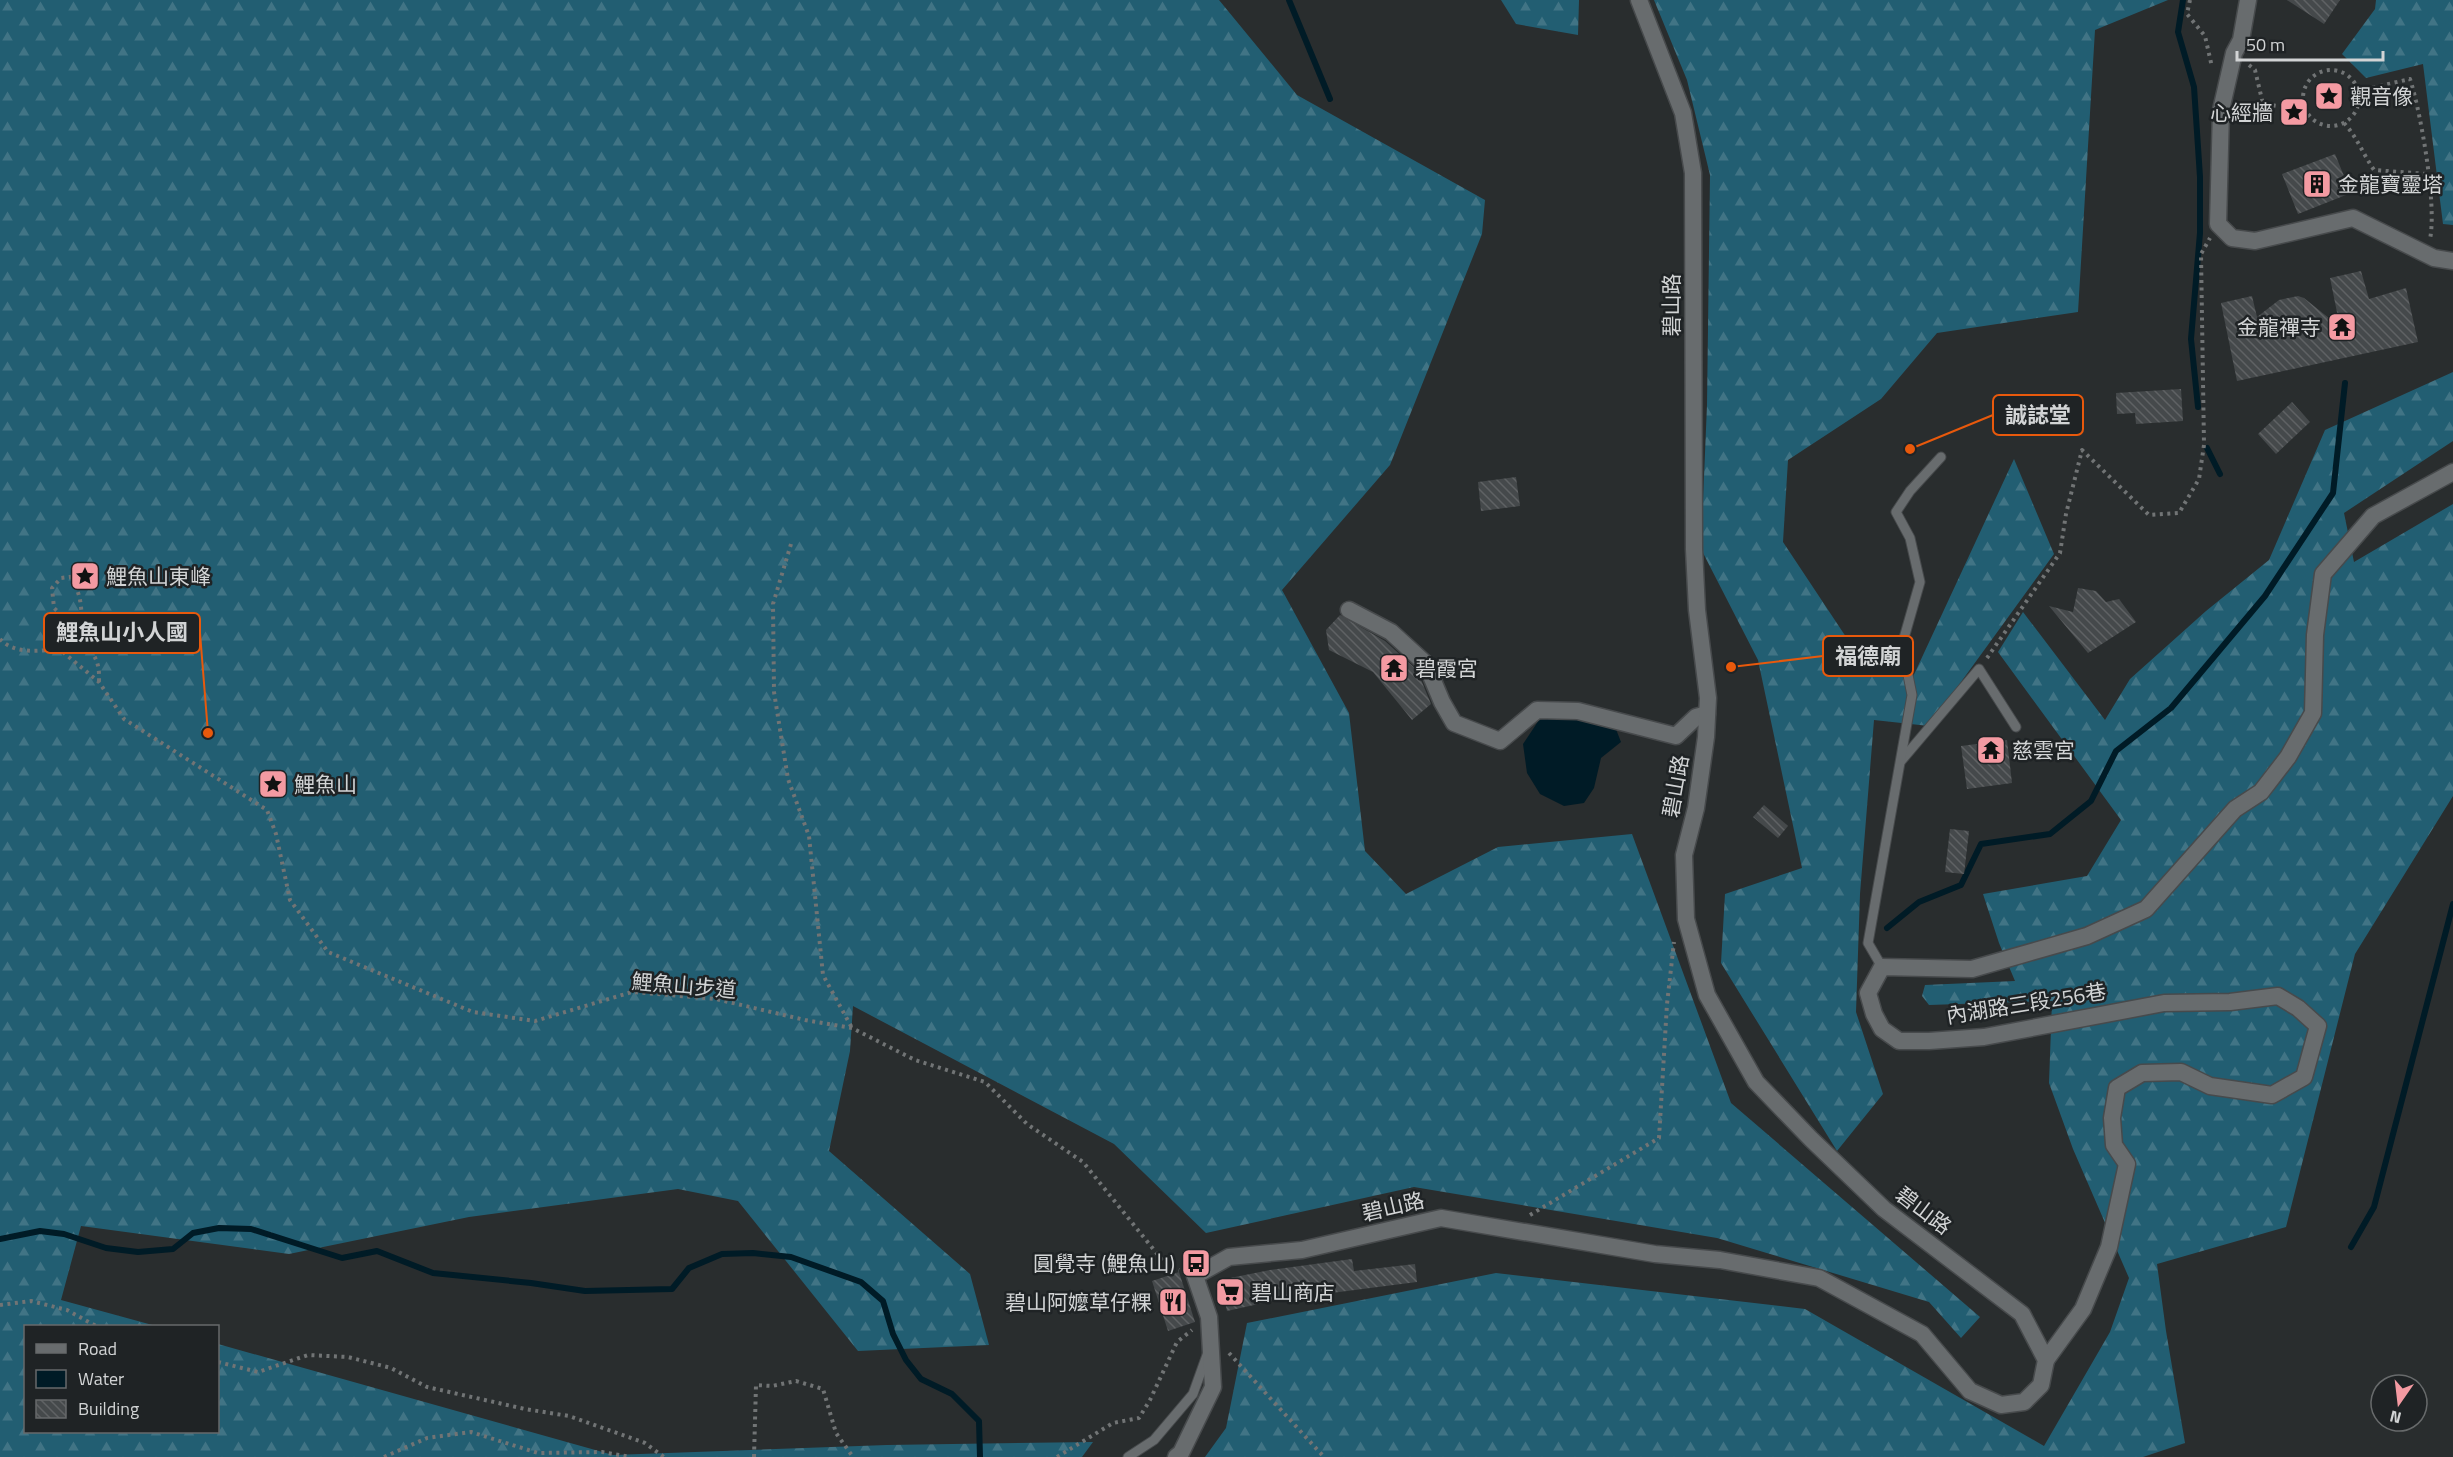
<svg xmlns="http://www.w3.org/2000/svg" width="2453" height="1457" font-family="'Titillium Web','Noto Sans TC',sans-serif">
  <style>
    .forest { fill: url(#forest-firs) }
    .water { fill: #001b26 }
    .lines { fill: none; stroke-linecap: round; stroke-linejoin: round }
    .stream { stroke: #001b26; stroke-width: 6 }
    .building { fill: url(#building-back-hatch) }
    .service-casing { stroke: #474a4c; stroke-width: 11 }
    .minor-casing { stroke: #474a4c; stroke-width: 19 }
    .tertiary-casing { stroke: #474a4c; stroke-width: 19 }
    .path { stroke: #717475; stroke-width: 4; stroke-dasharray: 3 4.5; stroke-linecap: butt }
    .service { stroke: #686c6e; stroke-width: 9 }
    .minor { stroke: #686c6e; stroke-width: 16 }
    .tertiary { stroke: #686c6e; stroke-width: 16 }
    .labels { text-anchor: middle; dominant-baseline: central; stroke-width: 5; stroke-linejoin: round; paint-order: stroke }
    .poi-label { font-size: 21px; fill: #d2d4d5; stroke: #1f2325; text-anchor: start }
    .street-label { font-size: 21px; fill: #d2d4d5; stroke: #1f2325 }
    .leader { fill: none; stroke: #e8590c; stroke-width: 2 }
    .callout-dot { fill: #e8590c; stroke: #1f2325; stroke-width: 2 }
    .callout { fill: #1f2325; stroke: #e8590c; stroke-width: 2 }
    .callout-label { font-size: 22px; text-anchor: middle; font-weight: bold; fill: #d2d4d5 }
  </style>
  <defs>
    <pattern id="forest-firs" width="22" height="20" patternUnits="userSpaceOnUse" patternTransform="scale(1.5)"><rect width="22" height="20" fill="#225e72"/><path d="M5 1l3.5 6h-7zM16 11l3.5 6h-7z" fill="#417485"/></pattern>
    <pattern id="building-back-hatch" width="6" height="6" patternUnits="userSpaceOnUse" patternTransform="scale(1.5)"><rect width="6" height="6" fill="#45494b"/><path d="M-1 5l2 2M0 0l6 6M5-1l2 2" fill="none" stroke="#5f6264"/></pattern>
  </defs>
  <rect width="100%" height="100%" fill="#292d2e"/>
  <g class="forest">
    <path d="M0,0H1219L1297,95L1485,200L1482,234L1390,465L1282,590L1349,713L1365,851L1406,894L1498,847L1632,834L1731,1103L1980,1317L1961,1338L1929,1302L1717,1238L1414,1187L1206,1233L1114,1144L853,1006L850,1051L829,1151L970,1274L989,1345L858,1351L738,1201L678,1189L469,1217L289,1254L81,1226L61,1300L156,1326H26V1432H218V1344L613,1455L887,1445L1093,1442L1082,1457H0Z"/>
    <path d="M1501,0H1579L1578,35L1516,24Z"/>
    <path d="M1654,0H2168L2095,30L2078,312L1937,333L1881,399L1788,460L1783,542L1854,649L1911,681L2014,459L2054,554L1929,726L1874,720L1860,894L1856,1012L1883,1094L1837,1151L1721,963L1725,894L1802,868L1758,660L1701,549L1707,405L1710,175L1687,80Z"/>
    <path d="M2376,0H2453V225L2443,224L2423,64L2366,78L2342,54L2375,9Z"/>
    <path d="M2453,372V441L2344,513L2354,562L2453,504V796L2355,954L2286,1227L2157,1264L2166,1331L2185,1443L2143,1457H1205L1226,1428L1247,1323L1496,1273L1805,1309L2044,1446L2110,1332L2129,1278L2073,1149L2049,1083L2052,1001L1929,1005L1922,996L1925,985L2015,981L1999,943L1983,894L2087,876L2121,820L1998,652L2023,612L2105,720L2130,679L2206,611L2269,560L2325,430Z"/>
  </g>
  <path class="water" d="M1566,711L1612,719L1621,742L1601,758L1594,788L1584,803L1564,806L1540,794L1527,773L1523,744L1539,720Z"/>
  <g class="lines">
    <g class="stream">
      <path d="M1289,0L1330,99"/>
      <path d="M2183,0L2178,32L2194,87L2200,177V233L2191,339L2198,407"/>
      <path d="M2207,448L2220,474"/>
      <path d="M1887,928L1919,902L1961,885L1981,844L2050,834L2091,801L2116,751L2171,708L2265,596L2333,493L2345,383"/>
      <path d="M0,1239L40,1231L64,1234L106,1248L138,1252L173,1249L193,1233L219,1228L251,1229L342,1258L377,1251L433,1273L531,1283L585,1291L672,1289L689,1268L722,1254L753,1253L791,1257L861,1282L883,1301L893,1334L906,1360L921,1379L952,1394L979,1421L980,1457"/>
      <path d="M2351,1247L2374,1207L2453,904"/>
    </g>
  </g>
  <g class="building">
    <path d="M2287,0H2340L2324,24Z"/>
    <path d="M2335,154L2351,193L2298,214L2282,174Z"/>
    <path d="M2361,271L2369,299L2406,288L2418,342L2237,381L2221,303L2252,296L2257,317L2279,300L2298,296L2304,298L2340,327L2330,278Z"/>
    <path d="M2181,389L2183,421L2136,424L2135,413L2117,414L2116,393Z"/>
    <path d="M2292,402L2310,422L2276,454L2258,434Z"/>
    <path d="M1516,477L1520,506L1481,511L1478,482Z"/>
    <path d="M2078,588L2096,591L2106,602L2119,599L2136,622L2088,653L2049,606L2073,612Z"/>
    <path d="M1340,615L1385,641L1417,670L1431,704L1412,720L1373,672L1329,650L1326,630Z"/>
    <path d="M2007,740L2012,783L1967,789L1961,746Z"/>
    <path d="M1764,805L1788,826L1778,838L1753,817Z"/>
    <path d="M1950,829L1969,831L1964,874L1945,872Z"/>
    <path d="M1352,1259L1354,1271L1415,1264L1417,1282L1277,1300L1227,1311L1220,1280L1270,1270Z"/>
    <path d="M1179,1272L1195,1322L1168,1331L1152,1281Z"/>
  </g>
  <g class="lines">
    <g class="service-casing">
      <g id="service">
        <path d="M1901,761L1979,669L2016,727"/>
        <path d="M1882,967L1868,943L1912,695L1902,645L1920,582L1910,538L1896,512L1910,491L1941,457"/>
        <path d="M1128,1457L1154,1440L1193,1394L1207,1355"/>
      </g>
    </g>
    <g class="minor-casing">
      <g id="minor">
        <path d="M2248,0L2241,40L2234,53L2221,110L2218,224L2232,238L2255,241L2353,218L2434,258L2453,261"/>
        <path d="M1349,610L1391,632L1426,664L1442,702L1454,723L1500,741L1537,710L1578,711L1676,736L1696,717L1707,714"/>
        <path d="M2046,1360L2083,1309L2109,1247L2127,1164L2114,1145L2112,1118L2117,1088L2142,1073L2181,1072L2210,1086L2272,1095L2304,1077L2318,1026L2298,1008L2278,996L2230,1002L2164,1003L1984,1037L1929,1041H1899L1882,1029L1874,1014L1868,993L1882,967L1972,969L2087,936L2146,909L2235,809L2261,792L2288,757L2313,713L2315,635L2323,574L2373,516L2453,472"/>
      </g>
    </g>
    <g class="tertiary-casing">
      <path id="tertiary" d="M1176,1457L1181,1453L1213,1387L1209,1317L1195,1276L1229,1257L1302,1250L1441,1218L1655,1254L1720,1260L1819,1278L1922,1334L1970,1391L2001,1405L2024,1402L2041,1385L2046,1360L2022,1314L1884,1209L1811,1139L1756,1082L1707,995L1686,919L1684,855L1696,808L1706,737L1708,698L1697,610L1694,549L1693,173L1683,113L1639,0"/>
    </g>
    <g class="path">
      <path d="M2190,0L2187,14L2205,36L2212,67"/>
      <path d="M2249,65L2255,70L2263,104L2306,110"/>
      <circle cx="2331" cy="98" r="28"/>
      <path d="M2358,91L2410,79C2421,113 2437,205 2430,239"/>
      <path d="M2344,123C2357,137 2363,154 2374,170L2427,174"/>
      <path d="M791,544L773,604L774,692L788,779L809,836L823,975L852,1028"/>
      <path d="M91,575L73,583C85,600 79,619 85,637C92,657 100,657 99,681"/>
      <path d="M84,636L54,608L52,588L61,578L87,575"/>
      <path d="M0,639C14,654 39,652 58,648L99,682L124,719L267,810L276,834L290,900L328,952L473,1012L535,1021L632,992L716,999L805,1020L852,1028L915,1060L985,1082L1027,1124L1083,1162L1167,1266L1179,1270"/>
      <path d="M1987,658L2060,553L2066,514L2082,450L2149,515L2179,513L2199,479L2204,445L2201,254L2210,238"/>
      <path d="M1530,1215L1659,1138L1667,1004L1674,942"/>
      <path d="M0,1305L31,1301L67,1310L96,1326"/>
      <path d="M1229,1353L1324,1457"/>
      <path d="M218,1362L258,1372L308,1355L348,1357L391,1368L427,1387L525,1409L569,1416L645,1443L664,1457"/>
      <path d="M384,1457L427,1438L471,1432L538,1453L602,1452L631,1457"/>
      <path d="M754,1457L756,1385L772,1386L796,1381L823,1389L836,1433L853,1457"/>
      <path d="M1057,1457L1113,1423L1139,1418L1150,1400L1177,1342L1192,1330"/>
    </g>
    <use href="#service" class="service"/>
    <use href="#minor" class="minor"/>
    <use href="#tertiary" class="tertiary"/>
  </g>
  <defs>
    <g id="sight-square" transform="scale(1.5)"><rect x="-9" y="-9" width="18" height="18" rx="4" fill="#f49aa2" stroke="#1f2325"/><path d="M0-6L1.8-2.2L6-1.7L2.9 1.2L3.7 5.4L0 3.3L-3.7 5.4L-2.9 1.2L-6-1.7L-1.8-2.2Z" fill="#111"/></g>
    <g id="building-square" transform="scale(1.5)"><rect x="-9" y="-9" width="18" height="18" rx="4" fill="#f49aa2" stroke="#1f2325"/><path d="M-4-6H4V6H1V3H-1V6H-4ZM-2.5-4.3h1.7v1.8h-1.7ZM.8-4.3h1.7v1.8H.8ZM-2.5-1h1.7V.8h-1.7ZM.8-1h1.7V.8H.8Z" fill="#111"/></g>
    <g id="temple-square" transform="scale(1.5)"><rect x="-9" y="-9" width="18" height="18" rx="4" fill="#f49aa2" stroke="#1f2325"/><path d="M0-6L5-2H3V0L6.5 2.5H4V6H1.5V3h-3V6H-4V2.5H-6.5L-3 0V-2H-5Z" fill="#111"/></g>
    <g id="bus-square" transform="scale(1.5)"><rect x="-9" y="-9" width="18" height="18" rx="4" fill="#f49aa2" stroke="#1f2325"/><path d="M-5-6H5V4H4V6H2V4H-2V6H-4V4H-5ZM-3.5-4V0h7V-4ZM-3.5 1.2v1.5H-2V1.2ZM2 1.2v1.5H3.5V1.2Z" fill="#111"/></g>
    <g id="supermarket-square" transform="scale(1.5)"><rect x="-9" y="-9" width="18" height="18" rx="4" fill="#f49aa2" stroke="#1f2325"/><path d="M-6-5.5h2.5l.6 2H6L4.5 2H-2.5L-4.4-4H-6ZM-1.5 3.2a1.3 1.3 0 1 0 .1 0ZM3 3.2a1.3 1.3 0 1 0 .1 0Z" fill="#111"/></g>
    <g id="restaurant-square" transform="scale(1.5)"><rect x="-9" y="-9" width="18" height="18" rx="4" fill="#f49aa2" stroke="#1f2325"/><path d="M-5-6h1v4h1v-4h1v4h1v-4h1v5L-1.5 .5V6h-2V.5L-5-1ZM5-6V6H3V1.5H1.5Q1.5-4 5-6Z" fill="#111"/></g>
  </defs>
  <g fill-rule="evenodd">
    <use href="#sight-square" x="2329" y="96"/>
    <use href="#sight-square" x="2294" y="112"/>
    <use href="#building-square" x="2317" y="184"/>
    <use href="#temple-square" x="2342" y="327"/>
    <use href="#sight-square" x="85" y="576"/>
    <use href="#temple-square" x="1394" y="668"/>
    <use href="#temple-square" x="1991" y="750"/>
    <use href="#sight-square" x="273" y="784"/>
    <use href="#bus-square" x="1196" y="1263"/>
    <use href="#supermarket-square" x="1230" y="1292"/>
    <use href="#restaurant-square" x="1173" y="1302"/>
  </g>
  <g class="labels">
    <g class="poi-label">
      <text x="2350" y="96">觀音像</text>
      <text x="2273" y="112" text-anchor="end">心經牆</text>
      <text x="2338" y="184">金龍寶靈塔</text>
      <text x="2321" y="327" text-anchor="end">金龍禪寺</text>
      <text x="106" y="576">鯉魚山東峰</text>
      <text x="1415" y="668">碧霞宮</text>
      <text x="2012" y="750">慈雲宮</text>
      <text x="294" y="784">鯉魚山</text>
      <text x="1175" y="1263" text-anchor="end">圓覺寺 (鯉魚山)</text>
      <text x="1251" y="1292">碧山商店</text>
      <text x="1152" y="1302" text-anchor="end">碧山阿嬤草仔粿</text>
    </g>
    <g class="street-label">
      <text transform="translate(1671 305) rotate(-90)">碧山路</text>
      <text transform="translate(1675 786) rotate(-80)">碧山路</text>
      <text transform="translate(684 985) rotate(5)">鯉魚山步道</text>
      <text transform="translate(2026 1003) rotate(-9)">內湖路三段256巷</text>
      <text transform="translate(1393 1206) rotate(-13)">碧山路</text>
      <text transform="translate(1924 1210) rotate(37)">碧山路</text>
    </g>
  </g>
  <path class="leader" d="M1910 449L1993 415M208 733L200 633M1731 667L1823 656"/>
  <g class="callout-dot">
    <circle cx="1910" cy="449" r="6"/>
    <circle cx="208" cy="733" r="6"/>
    <circle cx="1731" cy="667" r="6"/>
  </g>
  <g class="callout">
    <rect x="1993" y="395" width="90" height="40" rx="6"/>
    <rect x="44" y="613" width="156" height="40" rx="6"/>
    <rect x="1823" y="636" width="90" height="40" rx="6"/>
  </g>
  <g class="callout-label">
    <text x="2038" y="423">誠誌堂</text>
    <text x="122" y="640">鯉魚山小人國</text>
    <text x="1868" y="664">福德廟</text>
  </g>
  <rect x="24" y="1325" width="195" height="108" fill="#1f2325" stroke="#676a6b" stroke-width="1.5"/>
  <rect x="36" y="1344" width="30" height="9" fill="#686c6e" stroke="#676a6b" stroke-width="1.5"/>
  <text x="78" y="1355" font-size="18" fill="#d2d4d5">Road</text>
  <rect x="36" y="1370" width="30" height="18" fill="#001b26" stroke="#676a6b" stroke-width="1.5"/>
  <text x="78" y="1385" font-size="18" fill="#d2d4d5">Water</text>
  <rect x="36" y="1400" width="30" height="18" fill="url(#building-back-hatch)" stroke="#676a6b" stroke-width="1.5"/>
  <text x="78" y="1415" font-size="18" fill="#d2d4d5">Building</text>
  <g transform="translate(2399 1403) rotate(194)"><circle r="28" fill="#1f2325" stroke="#676a6b" stroke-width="1.5"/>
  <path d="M0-4.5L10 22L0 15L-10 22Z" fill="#f49aa2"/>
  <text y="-9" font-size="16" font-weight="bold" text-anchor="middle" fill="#d2d4d5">N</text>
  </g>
  <path d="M2237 51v9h146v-9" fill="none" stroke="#d2d4d5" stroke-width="3"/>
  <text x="2246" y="51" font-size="18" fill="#d2d4d5" stroke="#1f2325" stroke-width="4.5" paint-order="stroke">50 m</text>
</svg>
